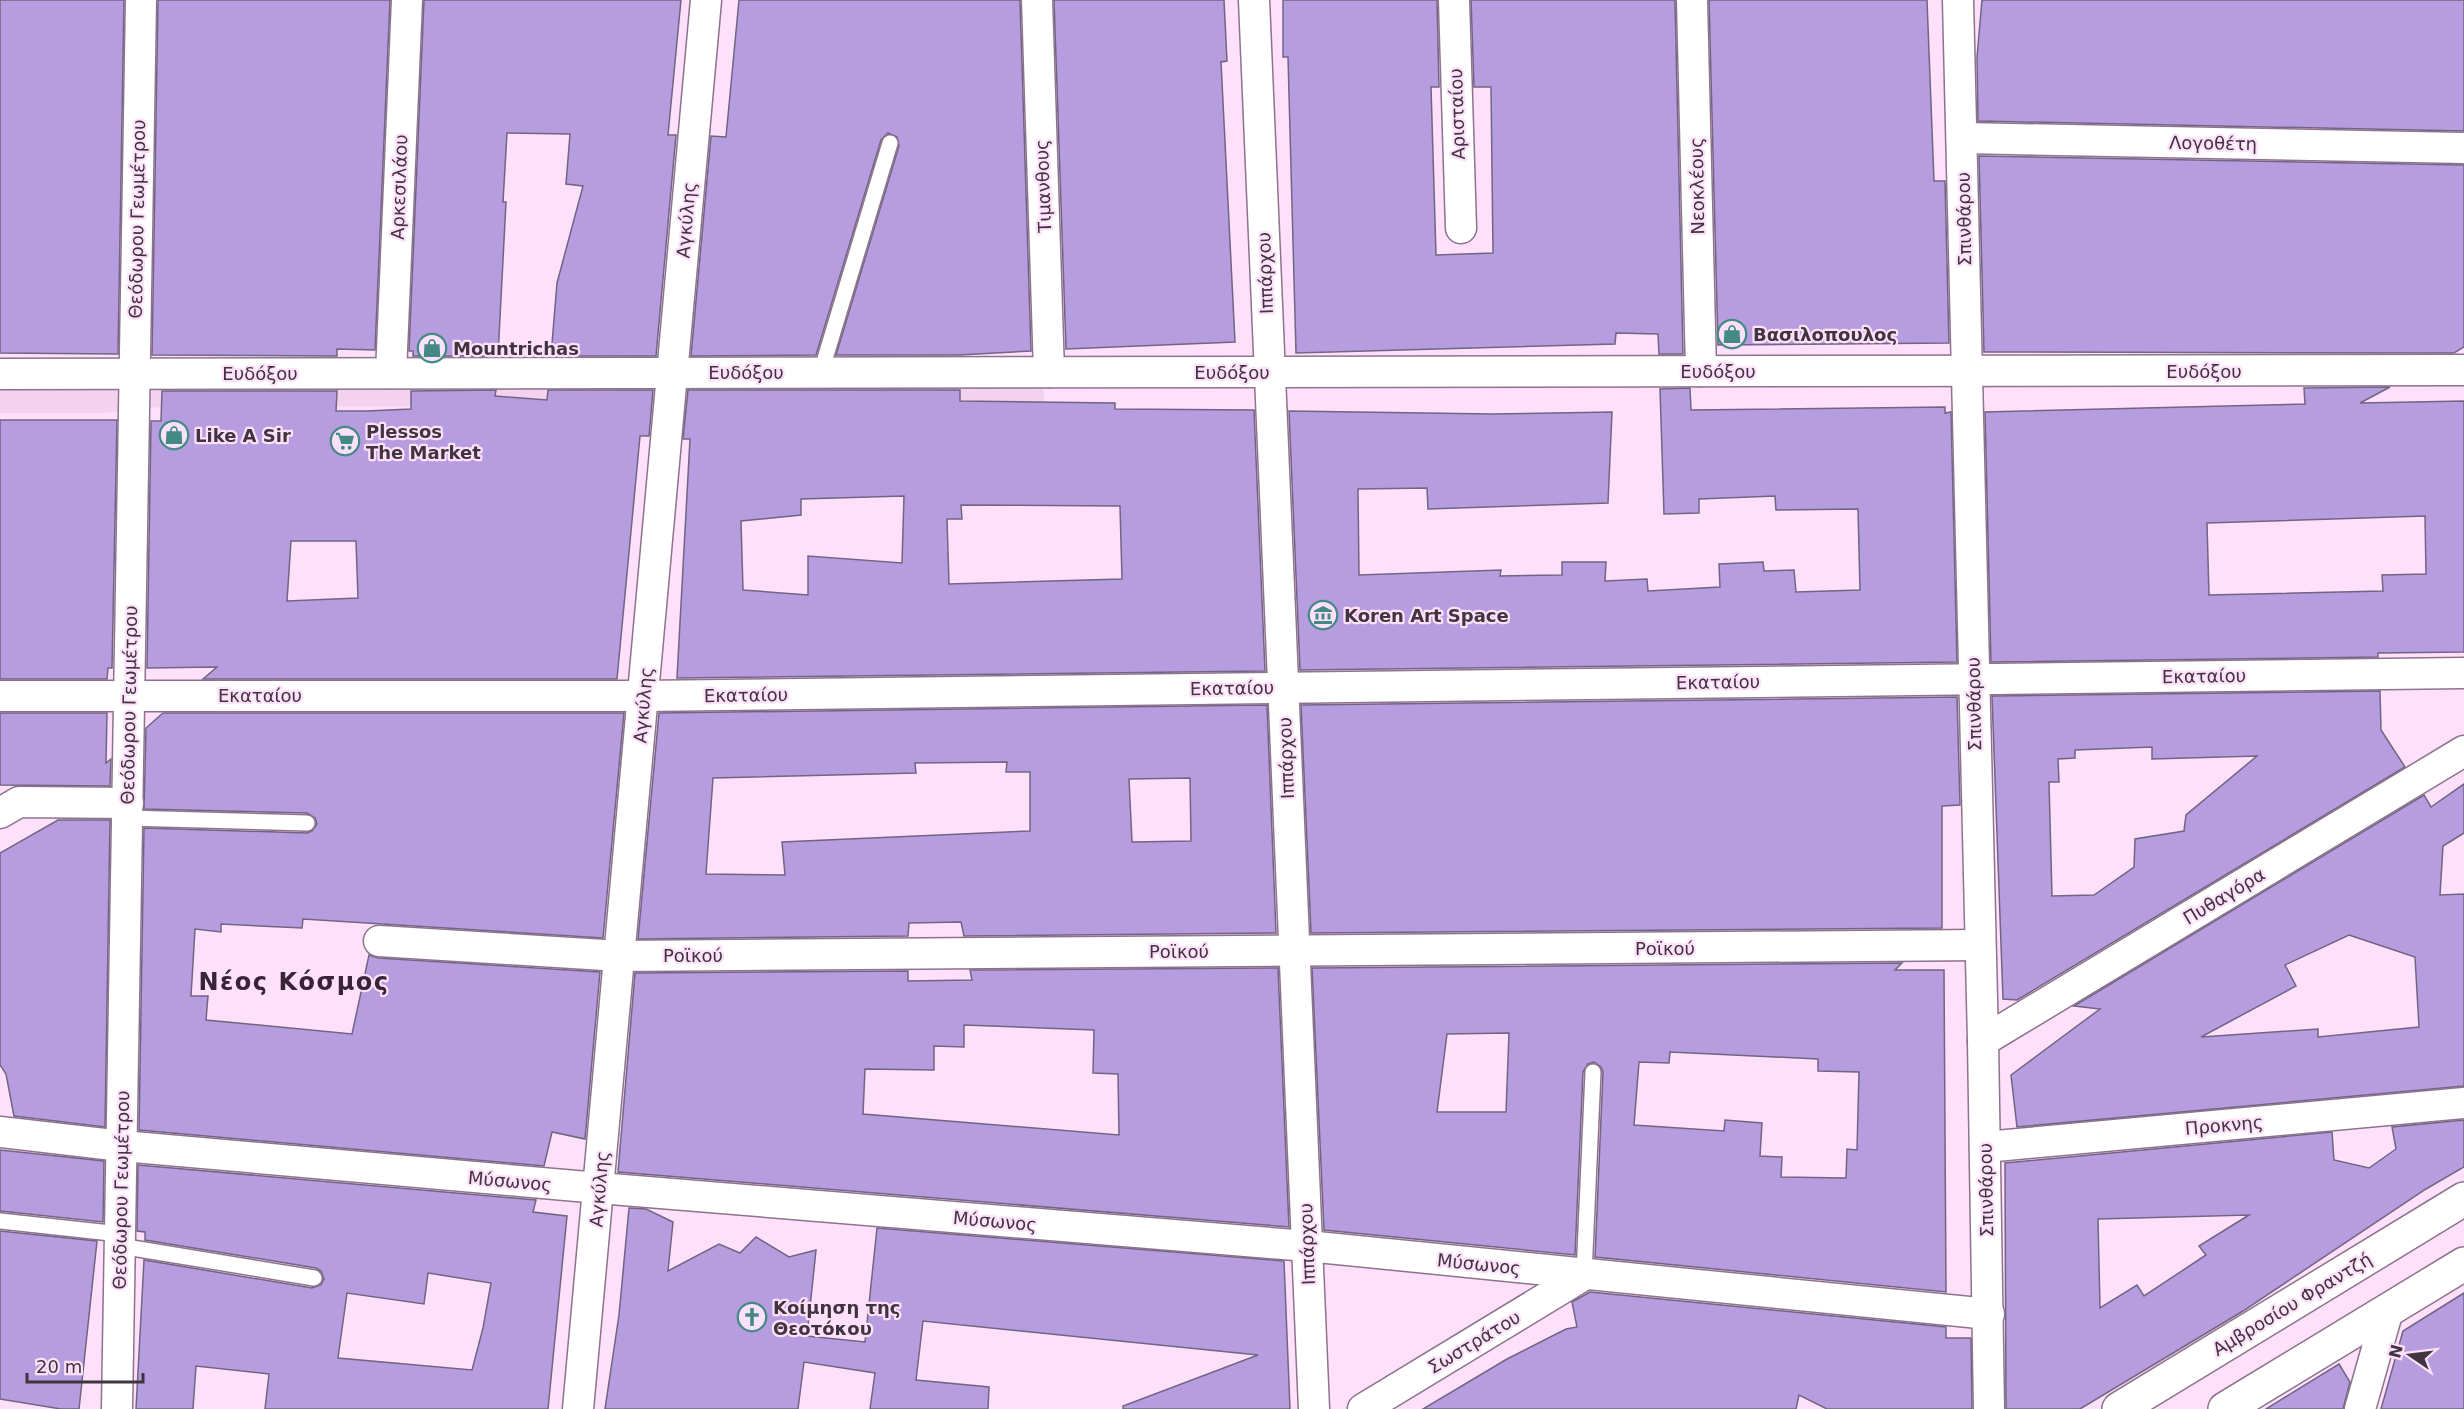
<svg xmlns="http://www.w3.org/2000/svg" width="2464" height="1409" font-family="'DejaVu Sans',sans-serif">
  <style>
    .built { fill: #f3d1ef }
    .building { fill: #b69ddf; stroke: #706582; stroke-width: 1.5; fill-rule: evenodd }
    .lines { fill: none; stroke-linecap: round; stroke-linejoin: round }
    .service-casing { stroke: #8d738b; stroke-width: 18 }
    .minor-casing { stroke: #8d738b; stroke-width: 33 }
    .secondary-casing { stroke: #8d738b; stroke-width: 36 }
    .service { stroke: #fff; stroke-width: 15 }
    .minor { stroke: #fff; stroke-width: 30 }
    .secondary { stroke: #fff; stroke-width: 33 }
    .labels { text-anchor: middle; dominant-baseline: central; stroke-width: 4.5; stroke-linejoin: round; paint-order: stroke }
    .street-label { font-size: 18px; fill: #40353f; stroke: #fee0fa }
    .poi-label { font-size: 18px; font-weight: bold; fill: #40353f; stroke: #fee0fa; text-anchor: start }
    .district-label { font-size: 24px; font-weight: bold; letter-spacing: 1.5px; fill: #382337; stroke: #fee0fa }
  </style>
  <rect width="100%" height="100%" fill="#fee0fa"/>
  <path class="built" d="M697,358L1043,362L1044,403L698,400L642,406L161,407L104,413H0V359L646,365Z"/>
  <g class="building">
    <path d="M0,0H124L118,354L0,353Z"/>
    <path d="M158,0H390L375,350L337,349V356L152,355Z"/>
    <path d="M424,0H681L668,135H676L656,356H551L557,283L583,186L566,184L570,134L507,133L503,202H506L498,356H413V351H409Z"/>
    <path d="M739,0H1020L1031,351L959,355H836L899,146L897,137L888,133L881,140L816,355L691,356L711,136L726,137Z"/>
    <path d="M1054,0H1224L1227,61L1221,62L1235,342L1066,349Z"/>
    <path d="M1283,0H1437L1439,87H1431L1436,255L1493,253L1491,87H1474L1471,0H1675L1683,354H1659L1658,334L1616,333L1615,344L1296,353L1288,57H1283Z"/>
    <path d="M1709,0H1927L1934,181H1945L1949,343L1718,345Z"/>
    <path d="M1982,0H2464V131L1978,121L1977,57Z"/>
    <path d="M1979,156L2464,165V347L2454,353L1984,352Z"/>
    <path d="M2390,387L2360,403L2464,401V652L2378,653V657L1991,662L1985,412L2305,404L2304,388ZM2425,516L2426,574L2382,575L2383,591L2209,595L2207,523Z"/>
    <path d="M1690,388L1691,410L1945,407V413L1951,412L1957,662L1300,670L1289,411L1492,414L1612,412L1608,503L1428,509L1427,488L1358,489L1359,575L1501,570L1500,576L1562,575V562H1606L1605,581L1647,579L1648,591L1720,587L1719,564L1763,562L1764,571L1794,570L1796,592L1860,590L1858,509L1776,510L1775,496L1699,499V513L1664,514L1660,389Z"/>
    <path d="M496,390L495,396L547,400L548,390H653L649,436H640L617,679H203L217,667L147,668L151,421H161L162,391H337L336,411H367L411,409V391ZM291,541H356L358,598L287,601Z"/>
    <path d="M688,390H960V401L1115,403V409L1254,410L1265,671L677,678L690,439H683ZM904,496L902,563L808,556V595L743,590L741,521L801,515V499ZM961,505L1120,506L1122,579L949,584L947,519H962Z"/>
    <path d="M0,420H117L112,668H108L107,679H0Z"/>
    <path d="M2380,691L2381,730L2405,767L2017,1000L2003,999L1992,696ZM2152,747V759L2257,756L2186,815L2184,831L2135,839L2134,867L2094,895L2052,896L2049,782H2059L2058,759L2075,758V750Z"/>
    <path d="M1957,697L1960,805L1942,806V928L1311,933L1301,705Z"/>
    <path d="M1267,705L1276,933L964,936L961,922L909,923L908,936L638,939L659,713ZM1007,762L1006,772H1030V831L782,842L785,875L706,874L713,778L916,773L915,763ZM1190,778L1191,841L1132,842L1129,779Z"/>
    <path d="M0,713H107L106,763L111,759L110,786L0,785Z"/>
    <path d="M163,713H624L603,938L303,919L302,928L221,924V932L195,929L191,996H208L206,1020L352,1034L369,955L378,958L600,972L585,1139L552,1132L544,1166L139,1130L144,828L307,833L312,831L317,824L315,818L307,813L144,809L146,728Z"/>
    <path d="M2464,784V833L2443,846L2440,895L2464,894V1086L2017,1127L2011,1075L2100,1009L2074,1006L2424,795L2431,807ZM2349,935L2415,957L2419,1027L2318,1037V1029L2201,1037L2296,986L2285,965Z"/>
    <path d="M58,820H110L105,1127L14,1116L6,1074L0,1065V853Z"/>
    <path d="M1902,963L1895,970H1944L1946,1292L1595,1257L1603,1072L1601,1067L1594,1062L1588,1064L1583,1072L1575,1255L1324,1230L1312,968ZM1509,1033L1506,1112H1437L1447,1034ZM1670,1052L1818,1059V1071L1859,1072L1857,1150L1847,1149L1846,1178L1781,1177L1782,1157L1760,1156L1762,1123L1725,1120L1724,1131L1634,1125L1639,1062L1669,1063Z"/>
    <path d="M1278,968L1289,1227L618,1172L635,973L908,971V981L972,980L970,970ZM964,1025L1094,1030L1093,1073L1118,1074L1119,1135L863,1114L865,1069L934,1070V1046L964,1047Z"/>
    <path d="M2464,1120V1167L2426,1189L2243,1311L2080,1409H2006L2005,1163L2332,1132L2334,1160L2369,1168L2396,1149L2392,1127ZM2249,1215L2199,1246L2206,1255L2144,1296L2137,1285L2100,1308L2098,1219Z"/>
    <path d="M0,1150L104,1161L103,1222L0,1211Z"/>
    <path d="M138,1165L536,1200L533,1212L567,1216L548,1409H265L269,1374L196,1366L193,1409H136L144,1260L312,1288L321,1285L324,1279L321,1271L316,1268L145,1240V1232L137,1231ZM428,1273L491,1283L483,1328L472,1370L338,1358L347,1293L424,1304Z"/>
    <path d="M629,1208L646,1209L673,1222L668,1271L719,1244L740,1253L756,1237L789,1257L816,1250L807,1336L865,1342L877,1228L1284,1261L1290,1409H1123V1406L1258,1355L923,1321L916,1380L989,1387L988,1409H870L875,1373L804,1362L798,1409H605L619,1315Z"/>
    <path d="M0,1231L97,1241L79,1409H61L0,1399Z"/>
    <path d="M1590,1292L1946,1327V1338H1971L1972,1409H1827L1799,1395L1796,1409H1423L1507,1359L1566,1329L1577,1327L1572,1302Z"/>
    <path d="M2464,1293V1409H2381L2403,1331Z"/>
    <path d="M2339,1364L2350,1382L2343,1409H2266Z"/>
  </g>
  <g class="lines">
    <g class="service-casing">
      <g id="service">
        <path d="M821,372L890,143"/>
        <path d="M127,818L307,823"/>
        <path d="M0,1221L120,1234"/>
        <path d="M120,1246L314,1278"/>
        <path d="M1584,1275L1593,1072"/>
      </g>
    </g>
    <g class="minor-casing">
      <g id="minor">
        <path d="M1037,0L1049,372"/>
        <path d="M1254,0L1314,1409"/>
        <path d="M1454,0L1461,228"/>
        <path d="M1692,0L1701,371"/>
        <path d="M1958,0L1983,1041L1989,1409"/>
        <path d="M1963,138L2464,148"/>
        <path d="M391,373L407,0"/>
        <path d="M0,374L2464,370"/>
        <path d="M0,696H643L2464,673"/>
        <path d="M0,813L19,802L128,803"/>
        <path d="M379,941L620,956L1980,945"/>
        <path d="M1983,1041L2464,751"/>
        <path d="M0,1132L122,1146L599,1188L1307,1246L1989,1314"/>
        <path d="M1985,1147L2464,1103"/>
        <path d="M117,1409L141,0"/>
        <path d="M578,1409L706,0"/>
        <path d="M1363,1409L1584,1275"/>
        <path d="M2360,1409L2388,1310"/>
      </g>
    </g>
    <g class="secondary-casing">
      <g id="secondary">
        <path d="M2119,1409L2464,1199"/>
        <path d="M2225,1409L2464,1264"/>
      </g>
    </g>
    <use href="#service" class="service"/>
    <use href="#minor" class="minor"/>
    <use href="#secondary" class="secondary"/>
  </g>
  <defs>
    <g id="shop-ring" transform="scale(1.5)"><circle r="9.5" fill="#fee0fa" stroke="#438a85" stroke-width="1.5"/><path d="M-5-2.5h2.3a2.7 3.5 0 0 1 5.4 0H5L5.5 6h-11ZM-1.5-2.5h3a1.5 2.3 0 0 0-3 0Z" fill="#438a85"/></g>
    <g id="supermarket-ring" transform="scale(1.5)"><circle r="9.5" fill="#fee0fa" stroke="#438a85" stroke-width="1.5"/><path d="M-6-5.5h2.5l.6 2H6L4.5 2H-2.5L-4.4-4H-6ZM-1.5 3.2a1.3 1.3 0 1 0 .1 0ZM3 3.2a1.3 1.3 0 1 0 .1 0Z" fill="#438a85"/></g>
    <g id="museum-ring" transform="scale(1.5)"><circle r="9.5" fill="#fee0fa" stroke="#438a85" stroke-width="1.5"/><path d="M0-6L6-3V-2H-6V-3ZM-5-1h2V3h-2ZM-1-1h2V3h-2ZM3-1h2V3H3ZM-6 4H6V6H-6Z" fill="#438a85"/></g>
    <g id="church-ring" transform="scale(1.5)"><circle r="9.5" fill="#fee0fa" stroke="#438a85" stroke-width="1.5"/><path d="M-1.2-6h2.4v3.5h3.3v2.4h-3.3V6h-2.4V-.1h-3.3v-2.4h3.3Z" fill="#438a85"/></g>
  </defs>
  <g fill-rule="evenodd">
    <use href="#shop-ring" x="1732" y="334"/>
    <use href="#shop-ring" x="432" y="348"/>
    <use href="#shop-ring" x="174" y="435"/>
    <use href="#supermarket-ring" x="345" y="441"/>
    <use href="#museum-ring" x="1323" y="615"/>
    <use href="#church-ring" x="752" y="1317"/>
  </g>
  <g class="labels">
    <g class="street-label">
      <text transform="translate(1457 114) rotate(-92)">Αρισταίου</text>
      <text transform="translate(2213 143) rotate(1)">Λογοθέτη</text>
      <text transform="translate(1043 186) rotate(-92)">Τιμανθους</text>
      <text transform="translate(1697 186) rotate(-91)">Νεοκλέους</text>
      <text transform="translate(399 187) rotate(-88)">Αρκεσιλάου</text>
      <text transform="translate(137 219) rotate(-89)">Θεόδωρου Γεωμέτρου</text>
      <text transform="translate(1964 219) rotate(-91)">Σπινθάρου</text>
      <text transform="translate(686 220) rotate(-85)">Αγκύλης</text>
      <text transform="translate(1265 273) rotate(-92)">Ιππάρχου</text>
      <text x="1718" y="371">Ευδόξου</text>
      <text x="2204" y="371">Ευδόξου</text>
      <text x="746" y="372">Ευδόξου</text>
      <text x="1232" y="372">Ευδόξου</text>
      <text x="260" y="373">Ευδόξου</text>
      <text transform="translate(2204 676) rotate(-1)">Εκαταίου</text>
      <text transform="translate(1718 682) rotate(-1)">Εκαταίου</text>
      <text transform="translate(1232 688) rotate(-1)">Εκαταίου</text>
      <text x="260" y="695">Εκαταίου</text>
      <text transform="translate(746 695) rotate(-1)">Εκαταίου</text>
      <text transform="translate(1974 704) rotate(-91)">Σπινθάρου</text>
      <text transform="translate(129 705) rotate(-89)">Θεόδωρου Γεωμέτρου</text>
      <text transform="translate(643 705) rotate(-85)">Αγκύλης</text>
      <text transform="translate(1286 758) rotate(-92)">Ιππάρχου</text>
      <text transform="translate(2224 896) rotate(-31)">Πυθαγόρα</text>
      <text x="1665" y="948">Ροϊκού</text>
      <text x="1179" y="951">Ροϊκού</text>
      <text x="693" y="955">Ροϊκού</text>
      <text transform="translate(2224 1125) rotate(-5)">Προκνης</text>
      <text transform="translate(510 1181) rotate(5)">Μύσωνος</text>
      <text transform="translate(599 1189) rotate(-85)">Αγκύλης</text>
      <text transform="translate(121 1190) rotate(-89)">Θεόδωρου Γεωμέτρου</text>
      <text transform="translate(1986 1190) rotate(-91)">Σπινθάρου</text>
      <text transform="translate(995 1221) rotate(5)">Μύσωνος</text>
      <text transform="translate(1307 1244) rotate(-92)">Ιππάρχου</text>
      <text transform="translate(1479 1264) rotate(6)">Μύσωνος</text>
      <text transform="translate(2292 1304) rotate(-31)">Αμβροσίου Φραντζή</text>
      <text transform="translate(1474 1342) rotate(-31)">Σωστράτου</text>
    </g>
    <g class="poi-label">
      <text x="1753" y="334">Βασιλοπουλος</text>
      <text x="453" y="348">Mountrichas</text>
      <text x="366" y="431">Plessos<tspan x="366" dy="21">The Market</tspan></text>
      <text x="195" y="435">Like A Sir</text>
      <text x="1344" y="615">Koren Art Space</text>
      <text x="773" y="1307">Κοίμηση της<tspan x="773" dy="21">Θεοτόκου</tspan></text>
    </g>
    <g class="district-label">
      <text x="294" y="982">Νέος Κόσμος</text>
    </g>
  </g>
  <g transform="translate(2410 1355) rotate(284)" stroke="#fee0fa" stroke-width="4.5" paint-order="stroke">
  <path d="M0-4.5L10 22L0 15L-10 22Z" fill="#40353f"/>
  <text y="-9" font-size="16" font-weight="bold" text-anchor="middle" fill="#40353f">N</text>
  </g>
  <path d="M27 1373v9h116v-9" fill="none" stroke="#40353f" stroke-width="3"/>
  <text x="36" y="1373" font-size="18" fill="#40353f" stroke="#fee0fa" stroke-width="4.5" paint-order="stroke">20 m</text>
</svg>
